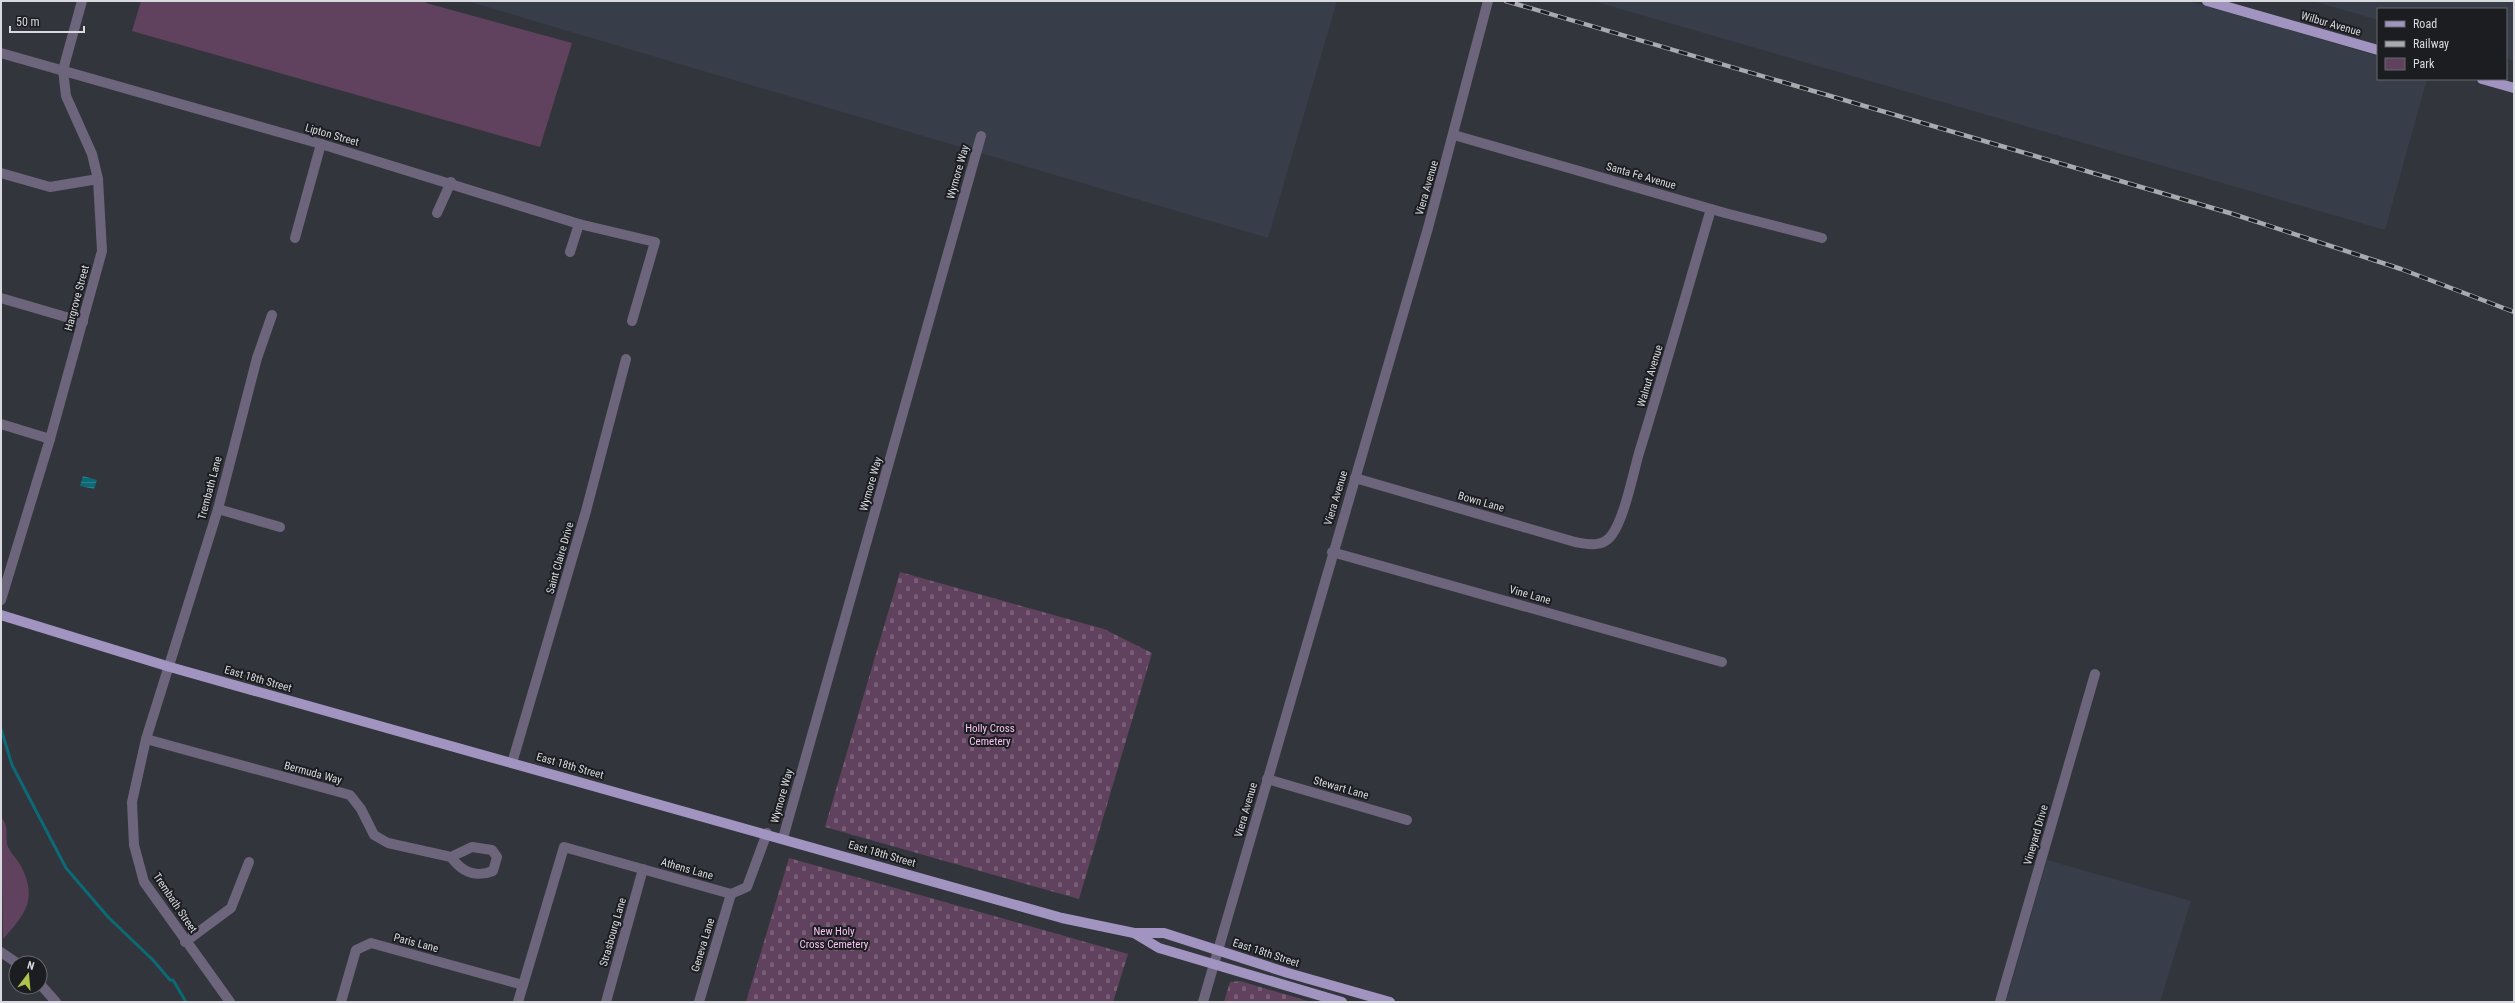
<svg xmlns="http://www.w3.org/2000/svg" width="2515" height="1003" font-family="'Roboto Condensed',sans-serif">
  <style>
    .built { fill: #383d4a }
    .green { fill: #61425e }
    .cemetery { fill: url(#cemetery-stones) }
    .water { fill: url(#water-rules) }
    .lines { fill: none; stroke-linecap: round; stroke-linejoin: round }
    .stream { stroke: #0b6a76; stroke-width: 3 }
    .minor { stroke: #6c657c; stroke-width: 10 }
    .major { stroke: #a294c1; stroke-width: 10 }
    .rail-casing { stroke: #a8aaaf; stroke-width: 4.5 }
    .rail { stroke: #1b1d20; stroke-width: 3; stroke-dasharray: 9; stroke-linecap: butt }
    .labels { text-anchor: middle; dominant-baseline: central; stroke-width: 4; stroke-linejoin: round; paint-order: stroke }
    .street-label { font-size: 11px; fill: #d8dadf; stroke: #1b1d20 }
    .park-label { font-size: 11px; fill: #f9c2f3; stroke: #1b1d20 }
  </style>
  <defs>
    <pattern id="cemetery-stones" width="16" height="16" patternUnits="userSpaceOnUse"><rect width="16" height="16" fill="#61425e"/><path d="M2 7V4a2 2 0 0 1 4 0v3zM10 15v-3a2 2 0 0 1 4 0v3z" fill="#775d75"/></pattern>
    <pattern id="water-rules" width="6" height="5" patternUnits="userSpaceOnUse"><rect width="6" height="5" fill="#0b6a76"/><path d="M0 2.5h6" fill="none" stroke="#2e7f89"/></pattern>
  </defs>
  <rect width="100%" height="100%" fill="#32353c"/>
  <g class="built">
    <path d="M467,1H1337L1268,238Z"/>
    <path d="M1593,1H2188L2378,56V79H2427L2385,230Z"/>
    <path d="M2313,1H2514V61L2506,58V9H2378V20Z"/>
    <path d="M2047,860L2191,901L2160,1002H2006Z"/>
  </g>
  <g class="green">
    <path d="M141,1H427L426,3L572,43L540,147L132,31Z"/>
    <path d="M1,817C11,829 3,838 9,849C12,855 18,860 21,866C38,899 25,915 3,939Z"/>
  </g>
  <g class="cemetery">
    <path d="M900,572L1104,629L1152,653L1079,899L825,827Z"/>
    <path d="M789,858L1128,954L1113,1002H746Z"/>
    <path d="M1240,981L1311,1002H1224L1230,982Z"/>
  </g>
  <path class="water" d="M83,476L97,480L94,489L80,486Z"/>
  <g class="lines">
    <path class="stream" d="M1,729L12,765L66,868L109,918L153,960L170,980H173L186,1002"/>
    <g class="minor">
      <path d="M1,53L321,144L579,224L655,242L632,321"/>
      <path d="M1454,135L1725,213L1822,238"/>
      <path d="M1,173L50,187L98,179"/>
      <path d="M437,213L451,182"/>
      <path d="M295,238L321,144"/>
      <path d="M570,252L579,224"/>
      <path d="M1,298L83,322"/>
      <path d="M1,424L50,439"/>
      <path d="M1355,478L1575,542C1587,544 1602,548 1611,536C1624,520 1633,474 1639,453C1664,372 1687,291 1711,209"/>
      <path d="M218,509L280,527"/>
      <path d="M1332,552L1722,662"/>
      <path d="M1,600L50,439L102,251L98,179L92,154L66,96L63,70L82,1"/>
      <path d="M146,739L350,795L361,809L374,835L388,843L451,857C462,872 475,878 493,871L497,857L492,850L472,847L451,857"/>
      <path d="M512,763L586,511L626,359"/>
      <path d="M1267,779L1407,820"/>
      <path d="M783,838L981,136"/>
      <path d="M185,942L231,908L249,862"/>
      <path d="M1,952L17,963"/>
      <path d="M40,984L56,1002"/>
      <path d="M230,1002L144,882L134,845L132,802L146,739L218,509L257,358L272,315"/>
      <path d="M341,1002L356,950L371,943L523,985"/>
      <path d="M518,1002L564,847L731,894L747,887L767,833"/>
      <path d="M606,1002L643,869"/>
      <path d="M699,1002L731,894"/>
      <path d="M1203,1002L1428,228L1488,1"/>
      <path d="M2000,1002L2095,674"/>
    </g>
    <g class="major">
      <path d="M2207,1L2378,50"/>
      <path d="M2482,79L2514,88"/>
      <path d="M1,615L170,667L1062,918L1134,933H1164L1288,973L1390,1002"/>
      <path d="M1134,933L1159,948L1342,1002"/>
    </g>
    <g class="rail-casing">
      <path id="rail" d="M1506,1L2233,214L2401,269L2514,312"/>
    </g>
    <use href="#rail" class="rail"/>
  </g>
  <g class="labels">
    <g class="street-label">
      <text transform="translate(2331 24) rotate(16)">Wilbur Avenue</text>
      <text transform="translate(332 135) rotate(16)">Lipton Street</text>
      <text transform="translate(958 172) rotate(-74)">Wymore Way</text>
      <text transform="translate(1641 176) rotate(16)">Santa Fe Avenue</text>
      <text transform="translate(1427 188) rotate(-74)">Viera Avenue</text>
      <text transform="translate(77 298) rotate(-75)">Hargrove Street</text>
      <text transform="translate(1650 376) rotate(-73)">Walnut Avenue</text>
      <text transform="translate(871 484) rotate(-74)">Wymore Way</text>
      <text transform="translate(210 488) rotate(-75)">Trembath Lane</text>
      <text transform="translate(1336 498) rotate(-73)">Viera Avenue</text>
      <text transform="translate(1481 502) rotate(16)">Bown Lane</text>
      <text transform="translate(560 558) rotate(-74)">Saint Claire Drive</text>
      <text transform="translate(1530 595) rotate(16)">Vine Lane</text>
      <text transform="translate(258 679) rotate(16)">East 18th Street</text>
      <text transform="translate(570 766) rotate(16)">East 18th Street</text>
      <text transform="translate(313 773) rotate(15)">Bermuda Way</text>
      <text transform="translate(1341 788) rotate(16)">Stewart Lane</text>
      <text transform="translate(782 796) rotate(-74)">Wymore Way</text>
      <text transform="translate(1246 810) rotate(-74)">Viera Avenue</text>
      <text transform="translate(2036 835) rotate(-74)">Vineyard Drive</text>
      <text transform="translate(882 854) rotate(16)">East 18th Street</text>
      <text transform="translate(687 869) rotate(16)">Athens Lane</text>
      <text transform="translate(175 903) rotate(56)">Trembath Street</text>
      <text transform="translate(613 932) rotate(-74)">Strasbourg Lane</text>
      <text transform="translate(416 943) rotate(15)">Paris Lane</text>
      <text transform="translate(703 945) rotate(-73)">Geneva Lane</text>
      <text transform="translate(1266 953) rotate(18)">East 18th Street</text>
    </g>
    <g class="park-label">
      <text x="990" y="728">Holly Cross<tspan x="990" dy="13">Cemetery</tspan></text>
      <text x="834" y="931">New Holy<tspan x="834" dy="13">Cross Cemetery</tspan></text>
    </g>
  </g>
  <rect width="2515" height="1003" fill="none" stroke="#d8dadf" stroke-width="4"/>
  <rect x="2377" y="8" width="130" height="72" fill="#1b1d20" stroke="#67696c"/>
  <rect x="2385" y="21" width="20" height="6" fill="#a294c1" stroke="#67696c"/>
  <text x="2413" y="28" font-size="12" fill="#d8dadf">Road</text>
  <rect x="2385" y="41" width="20" height="6" fill="#a8aaaf" stroke="#67696c"/>
  <text x="2413" y="48" font-size="12" fill="#d8dadf">Railway</text>
  <rect x="2385" y="58" width="20" height="12" fill="#61425e" stroke="#67696c"/>
  <text x="2413" y="68" font-size="12" fill="#d8dadf">Park</text>
  <g transform="translate(28 975) rotate(16)"><circle r="19" fill="#1b1d20" stroke="#67696c"/>
  <path d="M0-3L7 15L0 10L-7 15Z" fill="#b2c34c"/>
  <text y="-6" font-size="11" font-weight="bold" text-anchor="middle" fill="#d8dadf">N</text>
  </g>
  <path d="M10 26v6h74v-6" fill="none" stroke="#d8dadf" stroke-width="2"/>
  <text x="16" y="26" font-size="12" fill="#d8dadf" stroke="#1b1d20" stroke-width="3" paint-order="stroke">50 m</text>
</svg>
